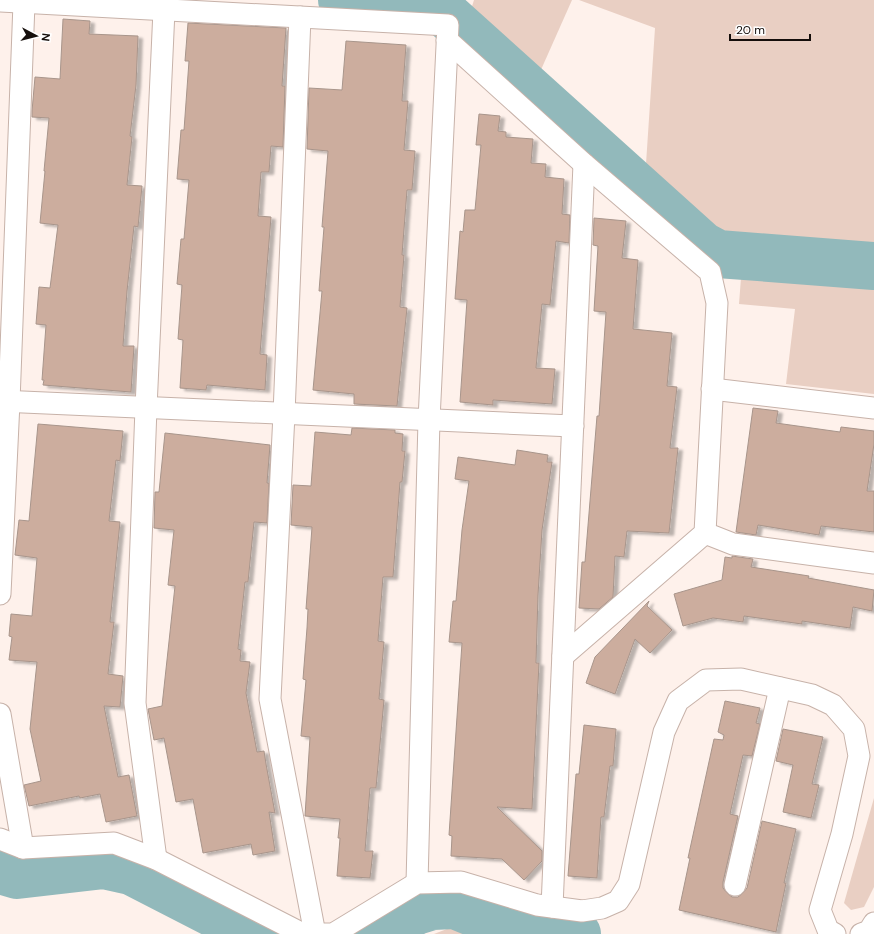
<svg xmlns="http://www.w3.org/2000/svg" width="874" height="934" font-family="'DM Sans',sans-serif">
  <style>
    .green { fill: #e9cfc3 }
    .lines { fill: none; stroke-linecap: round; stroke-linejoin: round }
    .river { stroke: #92b9bb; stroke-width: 48 }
    .building { fill: #ccad9e; stroke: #a8958b; filter: url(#shadow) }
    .minor-casing { stroke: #c7b2a9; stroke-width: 23 }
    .minor { stroke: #fff; stroke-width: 21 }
  </style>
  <defs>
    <filter id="shadow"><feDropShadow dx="4.5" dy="2.5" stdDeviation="1" flood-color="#0004"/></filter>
  </defs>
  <rect width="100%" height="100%" fill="#fef1eb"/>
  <g class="green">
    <path d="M474,0H572L536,81L471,35L466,26Z"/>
    <path d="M579,0H874V394L786,384L795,309L739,304L743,252L645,179L655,28Z"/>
    <path d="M874,798V887L864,907L851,910L844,903Z"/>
    <path d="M506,925L556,934H434L452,927Z"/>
  </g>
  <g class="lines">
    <g class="river">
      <path d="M342,0L430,6L443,12L703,246L718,254L874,266"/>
      <path d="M0,870L17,875L104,865L131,871L254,934"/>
      <path d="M376,934L416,911L432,906L455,905L494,921L577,934"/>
    </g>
  </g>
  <g class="building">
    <path d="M63,19L90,21L89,34L138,36L136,85L130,136L132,137L127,185L142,186L138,227L134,226L127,291L123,346H134L131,392L43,385L44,380H42L46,325L36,324L39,287L50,288L58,225L40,223L45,171H44L49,118L32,117V111L35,77L60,79Z"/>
    <path d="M188,23L286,28L282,86H285L283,147L271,146L269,172H261L258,216L271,217L260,354L267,355L265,390L207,385L206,390L180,388L183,340L178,339L182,285L177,284L181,239H184L189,180L177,179L181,130H184L189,61H185Z"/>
    <path d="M346,41L406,45L402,101H408L404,150L415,151L412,190H407L402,255H404L400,307L407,308L397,406L354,404V394L313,390L322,291H319L324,227H322L328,151L307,149L309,88L342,90Z"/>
    <path d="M479,114L500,116L498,131L506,132V137L533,139L531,163L546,164L545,177L564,179L562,214L570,215L569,243L556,241L550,305L542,304L536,368L555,369L552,404L493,400V405L460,402L467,300L455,299L460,231L463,232L465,210H475L481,145H476Z"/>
    <path d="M594,218L626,221L622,258L638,260L633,329L672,333L667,386L677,387L670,448H678L669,533L627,531L624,557L615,556L613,597L599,609L579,608L582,562H585L597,416H599L606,312L594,311L598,246L593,245Z"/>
    <path d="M753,408L778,411L776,423L840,432L841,427L874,431V444L867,491H874V532L821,526L819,535L758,525L756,535L736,532Z"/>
    <path d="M38,424L123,431L120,461L116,460L109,521L120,522L110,622H114L108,674L123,676L120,707L104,706L118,777L129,775L137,816L106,822L100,794L80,798L79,796L29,806L24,785L41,781L30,729L37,662L9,660L12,637L9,636L11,614L32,616L37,558L15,555L19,520L29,521Z"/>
    <path d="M352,428L395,430V433L403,434L402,451H405L402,482H400L393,577H383L378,641L384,642L379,699L384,700L376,788H370L365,851H373L370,878L337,876L340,838H338L340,819L305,816L310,737L301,736L306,680L303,679L307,628L308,609H306L312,527L291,525L293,485L311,486L315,432L351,435Z"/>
    <path d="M165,433L270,445L267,483H269L267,523L254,522L248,582H245L238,649L241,650L240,661L250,662L246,693L257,752L264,751L266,764L275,813L269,812L275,851L253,855L251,844L203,853L193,799L176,802L164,738L154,740L148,709L162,706L175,586L168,585L174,530L154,528L155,492H159Z"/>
    <path d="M517,450L548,455L547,462H552L542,530L538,595L536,663H539L532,809L497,807L542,851V861L524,880L502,859L451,856L452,836L449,835L462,643L449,642L453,601H456L462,530L469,481L455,479L458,457L515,465Z"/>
    <path d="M732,556L753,559L751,567L809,576L808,578L874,590L872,611L853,607L850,628L802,621V624L744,616L743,622L713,618L683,626L674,594L722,580L725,557L732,558Z"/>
    <path d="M649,601L647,606L672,630L650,653L635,639L615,694L586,683L595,657Z"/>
    <path d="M725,701L760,708L756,723L760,724L752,756L743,755L730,814L738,816L723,882V888L727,893L732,897H738L743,893L747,888L762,821L796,829L784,883H786L776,932L679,910L690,858H688L714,739L723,740L724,735L718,732Z"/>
    <path d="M584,725L616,729L613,766H610L604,817H601L597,878L568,876L576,774H579Z"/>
    <path d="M783,729L823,737L812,784L819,785L811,818L783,812L793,765L776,761Z"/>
  </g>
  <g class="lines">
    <g class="minor-casing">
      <g id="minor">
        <path d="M0,1L448,25L429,420L417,883"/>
        <path d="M300,17L284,414L270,699L315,934"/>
        <path d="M447,40L584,164L710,272L717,303L705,533L563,656"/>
        <path d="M712,389L874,408"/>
        <path d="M0,401L573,426"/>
        <path d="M705,533L733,544L874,563"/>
        <path d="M0,594L9,402L24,3"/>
        <path d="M0,714L23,848"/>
        <path d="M0,839L23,848L114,843L156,859L303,934H333L417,883L461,882L537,905L582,911L602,908L618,901L629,884L664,732L678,701L706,680L741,679L812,695L833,705L854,729L859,756L842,834L820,910L828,930L835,934"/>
        <path d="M156,859L135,703L146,408L164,10"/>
        <path d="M735,885L780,688"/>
        <path d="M552,907L584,164"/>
        <path d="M861,934L869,931L874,923"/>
      </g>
    </g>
    <use href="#minor" class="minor"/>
  </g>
  <g transform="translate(36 36) rotate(97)" stroke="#ffffff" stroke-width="3" paint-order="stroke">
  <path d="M0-3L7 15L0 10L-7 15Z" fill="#150e0b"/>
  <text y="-6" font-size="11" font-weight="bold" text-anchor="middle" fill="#150e0b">N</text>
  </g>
  <path d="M730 34v6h80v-6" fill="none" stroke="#150e0b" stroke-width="2"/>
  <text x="736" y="34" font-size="12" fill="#150e0b" stroke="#ffffff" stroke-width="3" paint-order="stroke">20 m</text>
</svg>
